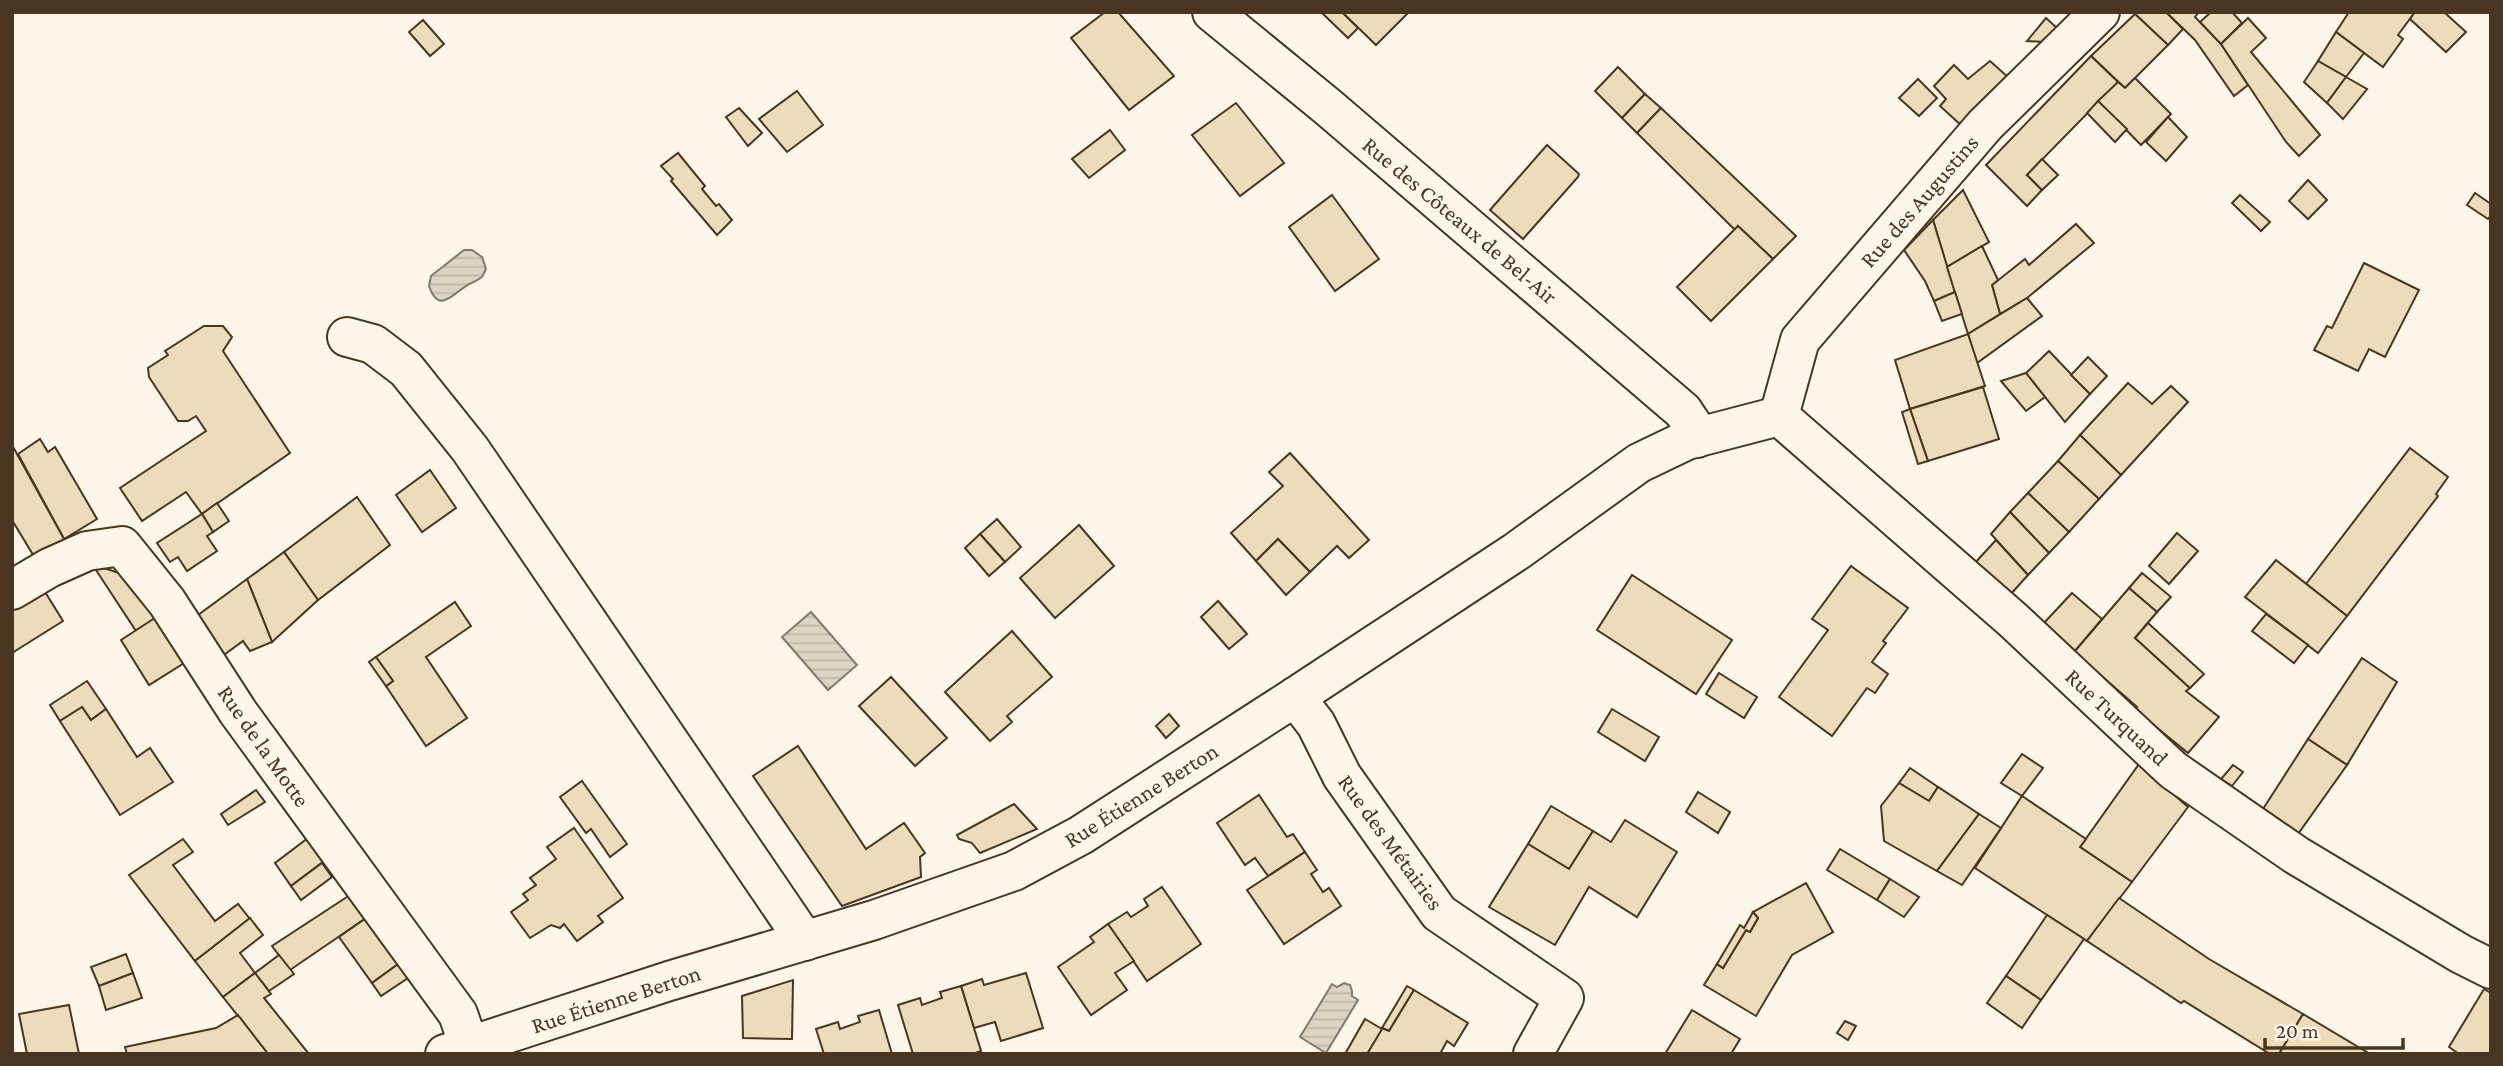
<svg xmlns="http://www.w3.org/2000/svg" width="2503" height="1066" font-family="'Crimson Pro',serif">
  <style>
    .water { fill: url(#water-rules); stroke: #887966; stroke-width: 2 }
    .building { fill: #ecdcbc; stroke: #4a3520; stroke-width: 2 }
    .lines { fill: none; stroke-linecap: round; stroke-linejoin: round }
    .minor-casing { stroke: #4a3520; stroke-width: 42 }
    .minor { stroke: #fbf6e9; stroke-width: 38 }
    .labels { text-anchor: middle; dominant-baseline: central; stroke-width: 5; stroke-linejoin: round; paint-order: stroke }
    .street-label { font-size: 23px; fill: #4a3520; stroke: #fbf6e9 }
  </style>
  <defs>
    <pattern id="water-rules" width="6" height="5" patternUnits="userSpaceOnUse" patternTransform="scale(1.75)"><rect width="6" height="5" fill="#dcd4c6"/><path d="M0 2.5h6" fill="none" stroke="#beb7aa"/></pattern>
  </defs>
  <rect width="100%" height="100%" fill="#fbf6e9"/>
  <g class="water">
    <path d="M464,250H472L482,257L486,269L482,277C477,281 473,282 468,285C454,292 439,316 429,286L431,276Z"/>
    <path d="M811,612L857,665L828,690L782,637Z"/>
    <path d="M1344,983L1350,985L1352,991V996L1358,1000L1326,1053L1300,1037L1332,984L1337,987Z"/>
  </g>
  <g class="building">
    <path d="M1105,12H1118L1174,76L1129,110L1071,38Z"/>
    <path d="M1321,12H1342L1358,28L1348,38Z"/>
    <path d="M1342,12H1409L1376,45Z"/>
    <path d="M2137,12H2166L2183,29L2168,45L2135,14Z"/>
    <path d="M2166,12H2199L2195,17L2221,44L2248,85L2234,96L2195,40Z"/>
    <path d="M2211,12H2232L2242,23L2221,44L2200,22Z"/>
    <path d="M2349,12H2415L2398,35L2403,39L2383,67L2336,32Z"/>
    <path d="M2415,12H2444L2466,32L2446,52L2410,19Z"/>
    <path d="M2135,14L2168,45L2125,88L2091,56Z"/>
    <path d="M2046,18L2057,28L2044,42L2027,41Z"/>
    <path d="M2248,18L2266,38L2251,52L2320,135L2299,156L2286,142L2221,44Z"/>
    <path d="M423,20L444,44L430,56L409,32Z"/>
    <path d="M2336,32L2364,53L2346,77L2318,61Z"/>
    <path d="M2091,56L2118,82L2027,175L2042,190L2027,206L1986,165Z"/>
    <path d="M1990,61L2009,78L1962,126L1940,106L1946,99L1934,86L1954,65L1968,79Z"/>
    <path d="M2318,61L2346,77L2327,103L2304,82Z"/>
    <path d="M1618,67L1645,94L1622,118L1595,91Z"/>
    <path d="M2346,77L2367,89L2343,119L2327,103Z"/>
    <path d="M2135,78L2171,114L2141,145L2098,101L2118,82L2125,88Z"/>
    <path d="M1918,79L1937,98L1919,116L1899,98Z"/>
    <path d="M797,91L823,125L787,152L759,119Z"/>
    <path d="M1645,94L1661,108L1637,133L1622,118Z"/>
    <path d="M2098,101L2127,129L2115,142L2087,113Z"/>
    <path d="M1236,103L1284,163L1240,196L1192,135Z"/>
    <path d="M739,108L762,133L748,146L726,117Z"/>
    <path d="M1661,108L1796,236L1773,259L1738,226L1735,230L1637,133Z"/>
    <path d="M2168,117L2187,137L2166,161L2146,142Z"/>
    <path d="M1110,130L1125,150L1089,178L1072,159Z"/>
    <path d="M1547,145L1579,174L1578,177L1523,239L1490,210Z"/>
    <path d="M678,153L705,186L702,189L716,206L719,204L732,220L717,235L671,181L673,179L661,166Z"/>
    <path d="M2042,159L2058,175L2042,190L2027,175Z"/>
    <path d="M2308,180L2327,200L2308,219L2289,201Z"/>
    <path d="M1963,190L1989,242L1947,267L1933,220Z"/>
    <path d="M2475,193L2491,204V215L2488,219L2467,205Z"/>
    <path d="M1332,195L1379,259L1335,291L1289,227Z"/>
    <path d="M2240,195L2270,222L2261,231L2232,203Z"/>
    <path d="M1933,220L1955,292L1934,301L1925,281L1904,250Z"/>
    <path d="M2076,224L2094,243L2027,298L2000,314L1992,285L2025,259L2029,265Z"/>
    <path d="M1738,226L1773,259L1711,321L1677,287Z"/>
    <path d="M1982,246L1998,280L1992,285L2000,314L1968,334L1947,267Z"/>
    <path d="M2364,263L2419,290L2385,357L2369,349L2358,371L2314,350L2327,326L2332,328Z"/>
    <path d="M1955,292L1962,314L1942,321L1934,301Z"/>
    <path d="M2027,298L2042,316L1977,363L1968,334Z"/>
    <path d="M204,326H223L232,337L223,351L290,453L202,514L186,492L142,521L120,488L206,431L196,416L188,421H178L149,377L148,368L168,355L165,351Z"/>
    <path d="M1968,334L1985,386L1910,409L1895,360Z"/>
    <path d="M2049,351L2090,394L2065,422L2026,373Z"/>
    <path d="M2088,357L2107,376L2090,394L2071,375Z"/>
    <path d="M2026,373L2045,397L2026,411L2001,381Z"/>
    <path d="M2128,383L2152,404L2171,386L2188,402L2121,475L2080,435Z"/>
    <path d="M1983,387L1999,439L1928,461L1910,409Z"/>
    <path d="M1910,409L1928,461L1918,464L1902,412Z"/>
    <path d="M2080,435L2121,475L2099,499L2058,461Z"/>
    <path d="M40,439L48,452L55,447L97,519L64,539L18,454Z"/>
    <path d="M12,445L64,539L35,558L12,520Z"/>
    <path d="M2410,448L2448,477L2436,494L2438,496L2347,616L2306,584Z"/>
    <path d="M1290,453L1369,540L1349,558L1337,546L1310,572L1278,539L1256,561L1231,533L1283,486L1269,472Z"/>
    <path d="M2058,461L2099,499L2069,532L2028,493Z"/>
    <path d="M430,470L456,508L422,532L396,495Z"/>
    <path d="M2028,493L2069,532L2049,553L2010,512Z"/>
    <path d="M357,497L390,545L318,600L284,552Z"/>
    <path d="M217,503L229,521L213,532L202,514Z"/>
    <path d="M2010,512L2049,553L2028,575L1991,534Z"/>
    <path d="M202,514L213,532L207,536L217,551L187,571L178,557L170,562L157,543Z"/>
    <path d="M997,519L1021,547L1005,562L980,534Z"/>
    <path d="M1079,525L1114,566L1055,618L1020,578Z"/>
    <path d="M2177,533L2198,551L2169,584L2149,566Z"/>
    <path d="M980,534L1005,562L989,576L965,548Z"/>
    <path d="M1278,539L1310,572L1286,595L1256,561Z"/>
    <path d="M1996,540L2028,575L2010,595L1974,564Z"/>
    <path d="M284,552L318,600L272,642L247,579Z"/>
    <path d="M2276,560L2347,616L2318,653L2245,597Z"/>
    <path d="M98,566L131,577L158,616L136,631L94,567Z"/>
    <path d="M1851,566L1908,608L1883,641L1886,643L1872,662L1888,674L1875,693L1867,688L1832,736L1779,697L1828,630L1812,619Z"/>
    <path d="M2142,573L2171,597L2157,612L2129,588Z"/>
    <path d="M1632,575L1732,640L1696,694L1597,630Z"/>
    <path d="M247,579L272,642L250,651L243,641L221,657L194,618Z"/>
    <path d="M42,587L63,621L12,653V606Z"/>
    <path d="M2129,588L2157,612L2135,638L2190,688L2186,691L2219,717L2188,753L2134,709L2137,707L2074,652Z"/>
    <path d="M2072,593L2102,619L2074,652L2043,624Z"/>
    <path d="M1218,601L1247,634L1229,649L1201,617Z"/>
    <path d="M455,602L471,626L426,657L467,718L426,746L386,686L393,681L376,657Z"/>
    <path d="M2266,614L2308,645L2294,663L2252,631Z"/>
    <path d="M158,616L189,660L149,685L121,640Z"/>
    <path d="M2148,623L2204,674L2190,688L2135,638Z"/>
    <path d="M1012,631L1052,677L1007,716L1012,722L990,741L945,692Z"/>
    <path d="M376,657L393,681L386,686L369,662Z"/>
    <path d="M2362,658L2397,682L2347,765L2308,739Z"/>
    <path d="M1719,673L1757,697L1744,718L1706,694Z"/>
    <path d="M891,677L947,738L915,766L859,706Z"/>
    <path d="M87,681L106,709L91,720L82,707L60,721L50,705Z"/>
    <path d="M82,707L91,720L106,709L137,757L150,748L173,782L120,815L60,721Z"/>
    <path d="M1612,709L1659,737L1645,761L1598,732Z"/>
    <path d="M1169,714L1179,726L1166,738L1156,726Z"/>
    <path d="M2308,739L2347,765L2298,834L2263,809Z"/>
    <path d="M798,746L866,849L904,823L925,853L920,857L921,877L842,906L753,776Z"/>
    <path d="M2022,754L2043,768L2022,796L2001,783Z"/>
    <path d="M2139,764L2188,807L2132,882L2080,847Z"/>
    <path d="M2233,765L2243,772L2232,786L2221,779Z"/>
    <path d="M1910,768L1938,787L1929,801L1899,783Z"/>
    <path d="M582,781L627,844L610,857L591,829L586,833L560,797Z"/>
    <path d="M1899,783L1929,801L1938,787L1979,814L1937,871L1884,841L1881,806Z"/>
    <path d="M256,790L265,802L228,825L221,814Z"/>
    <path d="M1698,792L1730,812L1718,833L1686,812Z"/>
    <path d="M1259,795L1287,837L1293,834L1305,852L1268,876L1255,858L1245,865L1217,823Z"/>
    <path d="M2022,796L2086,839L2080,847L2132,882L2087,941L1975,868Z"/>
    <path d="M1014,804L1037,829L980,853L972,843L959,839L957,835Z"/>
    <path d="M1551,806L1593,831L1569,869L1528,844Z"/>
    <path d="M1979,814L2001,828L1962,885L1937,871Z"/>
    <path d="M1625,820L1677,852L1637,917L1589,887L1555,945L1489,907L1528,844L1569,869L1593,831L1611,842Z"/>
    <path d="M574,828L623,898L598,916L603,922L577,941L564,924L560,928L551,925L530,938L511,912L528,900L523,894L536,885L530,878L556,859L547,847Z"/>
    <path d="M312,835L328,858L291,886L275,863Z"/>
    <path d="M183,839L193,852L173,865L215,921L238,904L250,919L195,961L129,875Z"/>
    <path d="M1840,849L1890,879L1877,900L1827,870Z"/>
    <path d="M1305,852L1317,870L1311,874L1323,892L1329,888L1341,906L1284,944L1247,890Z"/>
    <path d="M322,863L332,877L301,900L291,886Z"/>
    <path d="M1890,879L1919,897L1904,917L1877,900Z"/>
    <path d="M1806,883L1833,932L1792,955L1756,1016L1704,985L1717,964L1723,968L1746,930L1750,932L1758,918L1753,912Z"/>
    <path d="M1162,887L1201,944L1147,981L1108,924L1127,912L1131,917L1148,906L1144,899Z"/>
    <path d="M353,893L369,916L290,970L272,946Z"/>
    <path d="M2119,898L2209,959L2303,1014L2279,1054H2270L2184,1001L2181,1003L2087,941Z"/>
    <path d="M1753,912L1758,918L1750,932L1746,930L1723,968L1717,964L1740,925L1744,928Z"/>
    <path d="M2047,915L2084,939L2041,1000L2006,976Z"/>
    <path d="M369,916L401,962L372,983L339,937Z"/>
    <path d="M250,918L263,935L240,953L255,973L223,997L195,961Z"/>
    <path d="M1108,924L1134,961L1115,973L1127,990L1091,1015L1058,967L1094,942L1090,937Z"/>
    <path d="M126,954L133,973L99,986L91,967Z"/>
    <path d="M279,955L294,974L269,991L255,973Z"/>
    <path d="M401,962L411,976L381,996L372,983Z"/>
    <path d="M133,973L142,998L106,1010L99,986Z"/>
    <path d="M255,973L271,994L264,998L309,1054H268L223,997Z"/>
    <path d="M1026,973L1043,1028L1001,1041L995,1022L974,1028L961,986L982,979L984,985Z"/>
    <path d="M2006,976L2041,1000L2022,1028L1987,1003Z"/>
    <path d="M793,980L792,1039L743,1038L742,996Z"/>
    <path d="M961,986L981,1051L973,1054H913L898,1005L920,998L922,1005L942,998L940,992Z"/>
    <path d="M1407,986L1414,990L1389,1031L1382,1028Z"/>
    <path d="M2484,989L2491,993V1054H2459L2449,1047Z"/>
    <path d="M1414,990L1468,1023L1454,1046L1447,1041L1440,1054H1367L1382,1028L1389,1031Z"/>
    <path d="M69,1005L79,1054H27L19,1014Z"/>
    <path d="M879,1010L892,1054H824L816,1029L838,1022L840,1029L860,1022L858,1016Z"/>
    <path d="M1692,1010L1740,1039L1731,1054H1665Z"/>
    <path d="M2303,1014L2370,1054H2279Z"/>
    <path d="M238,1015L268,1054H127L125,1047L216,1028Z"/>
    <path d="M1365,1019L1382,1029L1367,1054H1345Z"/>
    <path d="M1845,1021L1856,1026L1848,1040L1837,1033Z"/>
  </g>
  <g class="lines">
    <g class="minor-casing">
      <g id="minor">
        <path d="M1212,12L1328,107L1683,411L1693,426L1697,438"/>
        <path d="M347,337L373,344L406,369L470,449L805,941"/>
        <path d="M1779,416L2013,620L2173,770L2296,855L2461,954L2491,969"/>
        <path d="M1779,416L1800,340L1985,125L2100,12"/>
        <path d="M12,590L49,568L87,551L122,546L167,602L238,712L458,1014L469,1046"/>
        <path d="M1295,697L1316,724L1342,776L1439,913L1564,998L1533,1054"/>
        <path d="M445,1054L669,981L874,920L1014,871L1081,835L1295,697L1517,551L1639,463L1687,440L1779,416"/>
      </g>
    </g>
    <use href="#minor" class="minor"/>
  </g>
  <g class="labels">
    <g class="street-label">
      <text transform="translate(1919 201) rotate(-49)">Rue des Augustins</text>
      <text transform="translate(1460 220) rotate(40)">Rue des Côteaux de Bel-Air</text>
      <text transform="translate(2117 717) rotate(43)">Rue Turquand</text>
      <text transform="translate(264 746) rotate(55)">Rue de la Motte</text>
      <text transform="translate(1141 795) rotate(-32)">Rue Étienne Berton</text>
      <text transform="translate(1391 842) rotate(54)">Rue des Métairies</text>
      <text transform="translate(616 999) rotate(-18)">Rue Étienne Berton</text>
    </g>
  </g>
  <rect width="2503" height="1066" fill="none" stroke="#4a3520" stroke-width="28"/>
  <path d="M2265 1038v10h138v-10" fill="none" stroke="#4a3520" stroke-width="3.5"/>
  <text x="2276" y="1038" font-size="21" fill="#4a3520" stroke="#fbf6e9" stroke-width="5" paint-order="stroke">20 m</text>
</svg>
